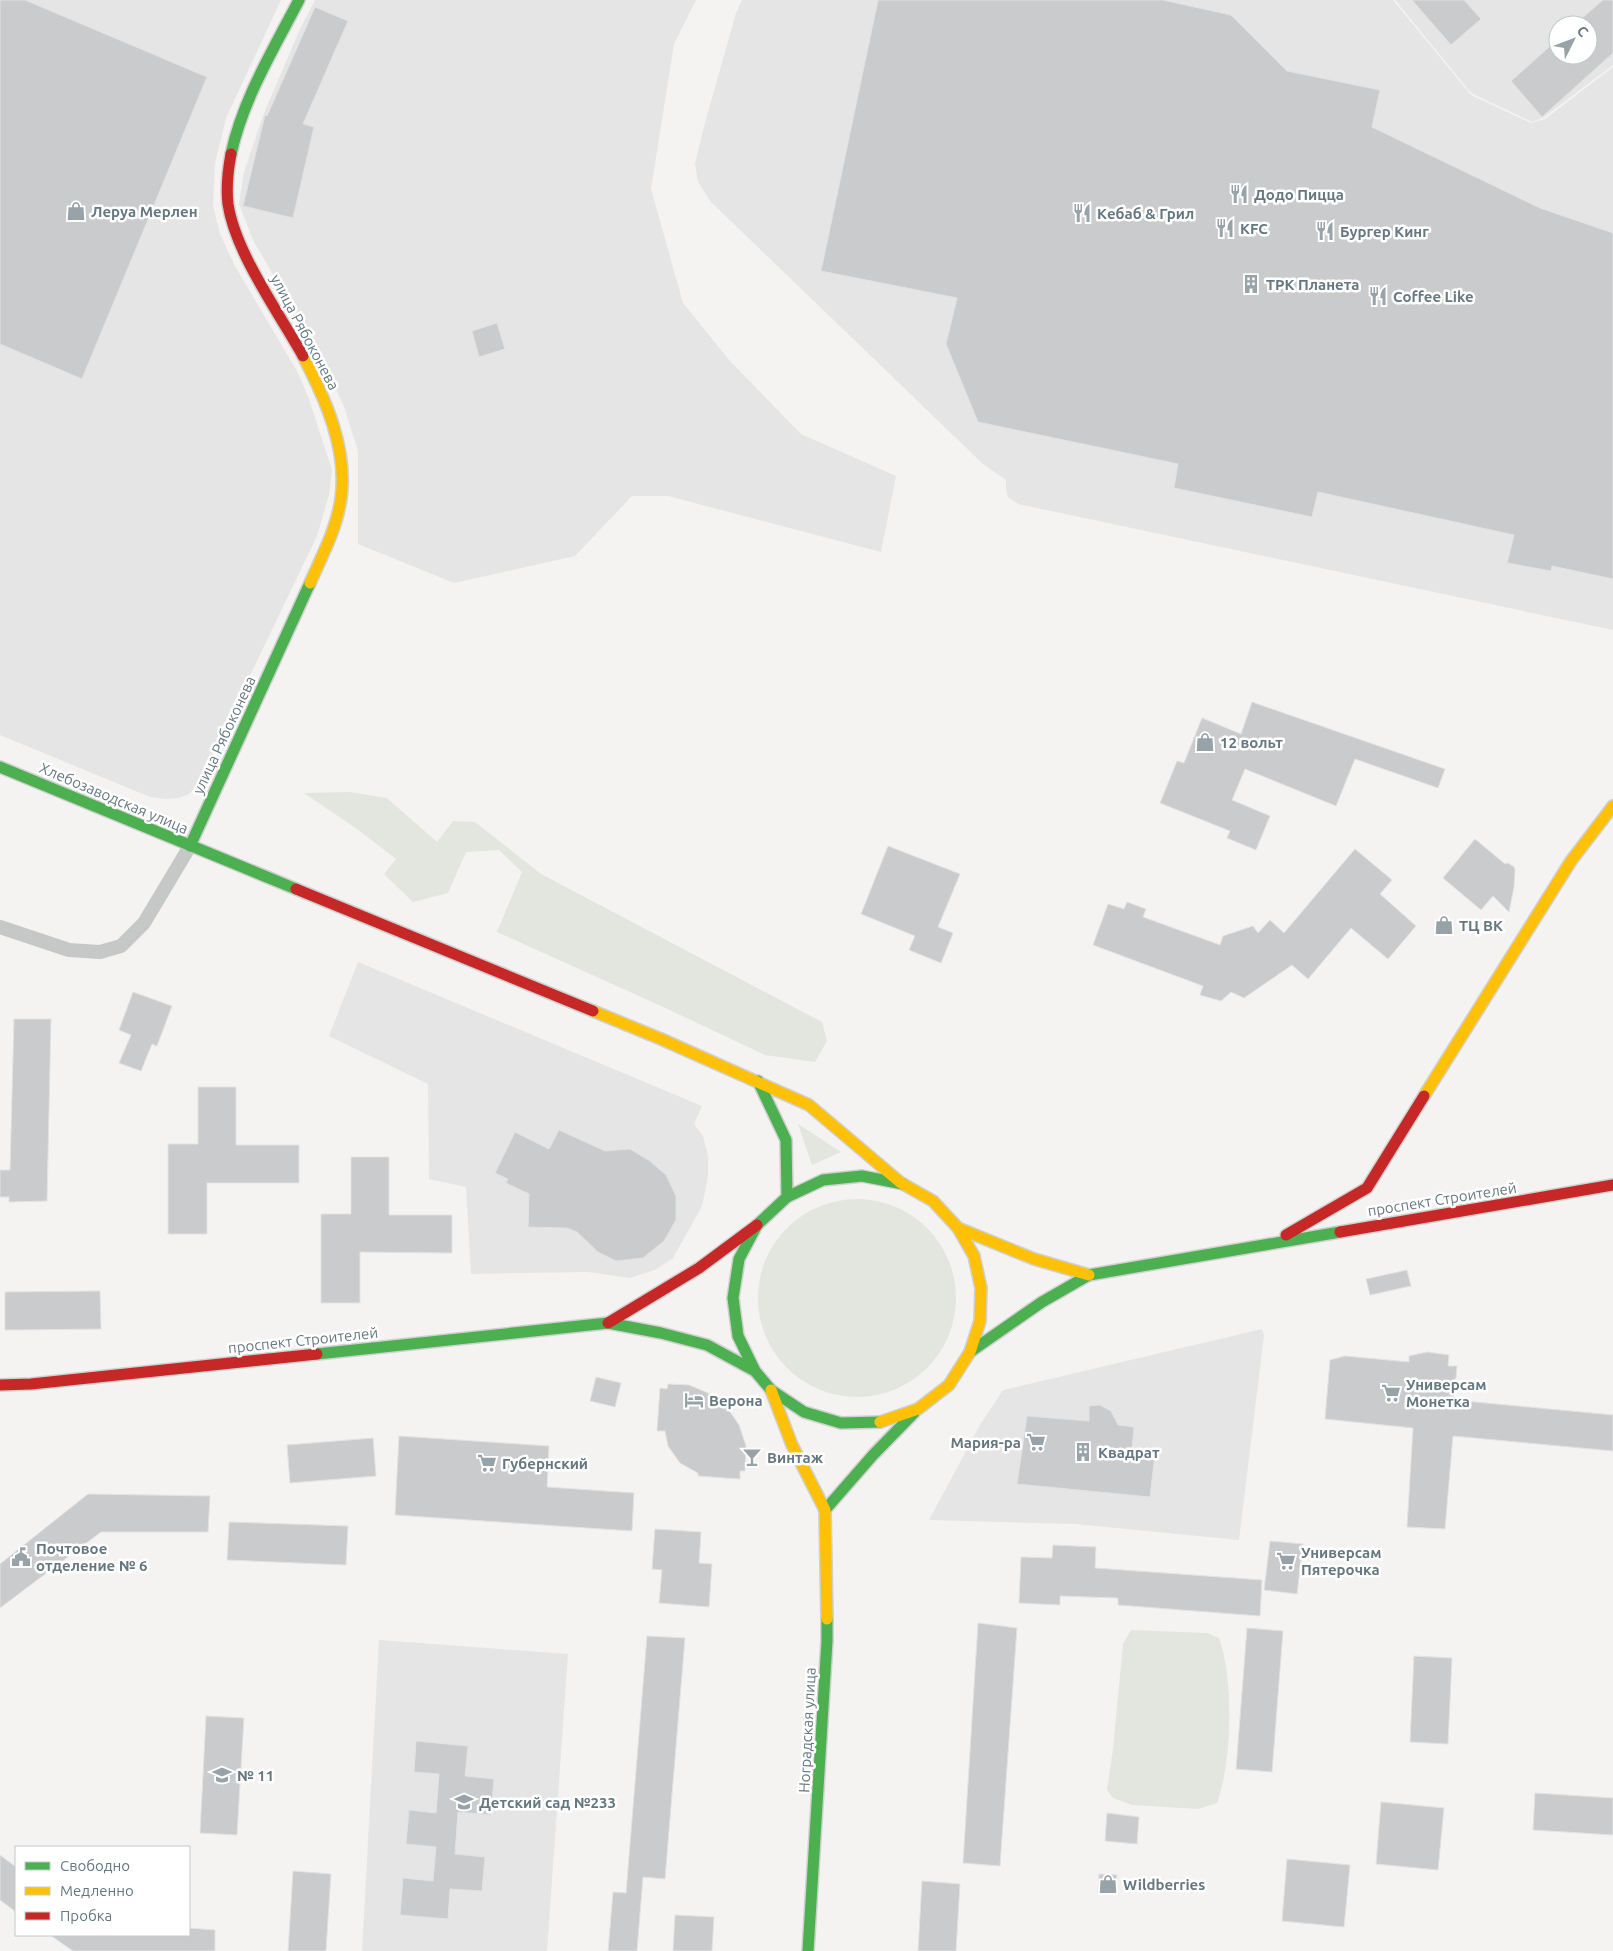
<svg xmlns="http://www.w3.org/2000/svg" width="1613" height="1951" font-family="Ubuntu,sans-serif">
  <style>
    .built { fill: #e4e5e4; fill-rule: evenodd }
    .green { fill: #e3e5df }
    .building { fill: #cacbcc; stroke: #e3e2e2 }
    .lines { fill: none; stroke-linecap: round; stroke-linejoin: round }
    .fast-casing { stroke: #cfd0d0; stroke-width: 14 }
    .slow-casing { stroke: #cfd0d0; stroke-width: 14 }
    .jam-casing { stroke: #cfd0d0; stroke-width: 14 }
    .street { stroke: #c6c8c8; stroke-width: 14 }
    .fast { stroke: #4caf50; stroke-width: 11 }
    .slow { stroke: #ffc107; stroke-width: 11 }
    .jam { stroke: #c62828; stroke-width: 11 }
    .labels { text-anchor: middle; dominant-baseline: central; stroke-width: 5; stroke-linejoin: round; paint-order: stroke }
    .poi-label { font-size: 15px; font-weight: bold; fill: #657880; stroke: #fff; text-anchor: start }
    .street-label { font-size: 15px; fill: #657880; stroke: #fff }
  </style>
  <rect width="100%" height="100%" fill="#f4f3f2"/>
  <g class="built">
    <path d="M0,0H281L226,118L215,163L213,206L220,234L235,266L298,373L309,399L332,470L329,495L317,536L198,784L189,794L179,798L165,799L150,797L0,735Z"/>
    <path d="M315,0H696L674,44L651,189L683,303L730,361L801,434L896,476L881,552L668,496H632L575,556L454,583L358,544V451L343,404L317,350L253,240L239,204L244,172L264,113L300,29Z"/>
    <path d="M742,0H1393L1471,95L1531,123L1545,119L1613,67V630L1018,504L1008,497L1006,490V480L983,464L711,202L698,182L695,164L703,130L736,13Z"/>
    <path d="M1395,0H1613V65L1543,118L1532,122L1471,93ZM1558,25H1588V55H1558Z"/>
    <path d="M358,962L702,1106L694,1124L703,1136L708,1156V1177L702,1206L673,1258L655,1270L630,1278L588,1272L471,1274L466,1187L429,1179L428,1084L329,1036Z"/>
    <path d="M1262,1329L1264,1335L1239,1540L1075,1524L929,1520L980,1425L1003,1390Z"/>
    <path d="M379,1640L568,1654L547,1951H362Z"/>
  </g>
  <g class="green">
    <path d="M349,792L387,798L437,842L453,821L475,822L541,874L822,1022L827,1041L815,1062L765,1055L659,1005L497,932L522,872L499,850L466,852L448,893L413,902L384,874L396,859L357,829L304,793Z"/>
    <path d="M798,1124L841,1152L812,1165Z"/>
    <circle cx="857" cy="1298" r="99"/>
    <path d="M1131,1630L1207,1633L1219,1638C1234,1678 1232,1763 1217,1803L1198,1809L1132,1805L1113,1798L1107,1790L1113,1749L1123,1644Z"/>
  </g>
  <g class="building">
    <path d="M0,0H25L207,77L82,379L0,344Z"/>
    <path d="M878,0H1163L1231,15L1287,71L1380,90L1372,127L1540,208L1613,233V579L1552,566L1551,571L1507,563L1514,535L1318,492L1312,517L1174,488L1178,464L978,422L946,344L957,298L821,271Z"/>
    <path d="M1412,0H1464L1481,19L1451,45Z"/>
    <path d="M1603,0H1613V53L1542,117L1511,81L1558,39V55H1588V25H1574Z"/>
    <path d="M315,7L348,21L303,124L314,127L293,218L243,206L265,115L267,116Z"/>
    <path d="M497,323L505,349L479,357L472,331Z"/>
    <path d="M1252,702L1445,769L1438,788L1355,759L1336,806L1245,769L1232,800L1270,816L1256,850L1227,838L1230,831L1160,803L1177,761L1184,763L1202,718L1241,734Z"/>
    <path d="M1475,839L1505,864L1508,863L1514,867L1515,870L1514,887L1509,912L1493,896L1481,910L1443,878Z"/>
    <path d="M888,846L960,874L938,927L953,933L941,963L909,950L915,936L861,914Z"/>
    <path d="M1355,849L1392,880L1380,894L1416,926L1388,959L1351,928L1308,979L1292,965L1244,998L1231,992L1221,1001L1200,995L1203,986L1093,945L1108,904L1124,909L1127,902L1146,909L1143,917L1220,945L1223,936L1253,926L1258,933L1270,920L1284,933Z"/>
    <path d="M133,992L172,1006L157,1046L152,1044L141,1071L119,1063L131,1035L119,1030Z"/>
    <path d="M14,1019H51L47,1201L9,1202V1197H0V1170H10Z"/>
    <path d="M198,1087H236V1145H299V1183H207V1234H168V1144H198Z"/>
    <path d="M559,1130L605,1151L630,1149L650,1161L666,1175L676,1196V1220L664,1241L643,1258L616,1261L598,1252L577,1232L567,1228L528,1227L529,1194L506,1183L508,1179L495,1173L515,1132L549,1149Z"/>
    <path d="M351,1157H389V1215H452V1253L360,1252V1303H321V1214H351Z"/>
    <path d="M1407,1270L1411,1286L1370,1295L1366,1279Z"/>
    <path d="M100,1291L101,1329L5,1330V1292Z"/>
    <path d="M1427,1352L1449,1355L1448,1366H1457L1454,1400L1613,1415V1451L1453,1436L1445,1529L1407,1527L1413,1428L1325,1419L1330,1360L1345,1356L1409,1362V1356Z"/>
    <path d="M596,1377L621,1383L615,1407L590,1401Z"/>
    <path d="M668,1384L689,1385L708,1393L726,1406L739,1425L746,1446L745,1471H740V1479L698,1476V1473L680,1463L668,1446L665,1431H657L660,1388L667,1389Z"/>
    <path d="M1100,1405L1111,1411L1118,1425L1134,1427L1132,1450L1155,1454L1150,1497L1017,1484L1027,1416L1089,1421V1406Z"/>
    <path d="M399,1436L549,1446L547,1487L634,1493L632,1531L395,1515Z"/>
    <path d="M373,1438L376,1476L290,1483L287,1445Z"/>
    <path d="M88,1494L210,1496L208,1532H101L0,1608V1564Z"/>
    <path d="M229,1522L348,1526L346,1565L227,1560Z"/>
    <path d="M655,1529L701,1532L699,1563L712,1564L709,1607L659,1603L662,1570L652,1569Z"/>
    <path d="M1270,1541L1303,1544L1297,1594L1264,1590Z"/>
    <path d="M1053,1545L1096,1547L1095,1568L1262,1580L1260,1616L1118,1605V1598L1060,1596V1605L1019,1603L1021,1557L1052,1558Z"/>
    <path d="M978,1623L1017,1628L1000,1866L963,1863Z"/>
    <path d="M1247,1628L1283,1631L1272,1772L1236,1769Z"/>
    <path d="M647,1636L685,1638L665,1879L643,1877L637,1951H608L613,1892L626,1893Z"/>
    <path d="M1414,1656L1452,1658L1448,1744L1410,1742Z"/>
    <path d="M206,1716L244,1718L237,1835L200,1833Z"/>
    <path d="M416,1741L468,1746L465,1776L494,1779L491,1815L458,1812L455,1854L485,1857L482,1891L450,1889L448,1919L400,1915L403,1878L433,1881L436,1847L406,1844L409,1810L436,1813L439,1774L414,1772Z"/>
    <path d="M1535,1793L1613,1798V1835L1533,1830Z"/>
    <path d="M1381,1802L1444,1808L1438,1870L1376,1864Z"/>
    <path d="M1107,1813L1139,1817L1137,1844L1105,1841Z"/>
    <path d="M0,1855L16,1867V1912L0,1900Z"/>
    <path d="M1287,1859L1350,1865L1344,1927L1282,1921Z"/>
    <path d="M293,1871L331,1874L326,1951H288Z"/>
    <path d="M1099,1874L1117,1875L1116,1894L1098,1893Z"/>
    <path d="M922,1881L960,1884L956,1951H918Z"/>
    <path d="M675,1915L714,1917L712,1951H673Z"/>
    <path d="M189,1928L215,1930V1951H73L50,1935H189Z"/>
  </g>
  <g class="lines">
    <g class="fast-casing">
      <g id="fast">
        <path d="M231,154C243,99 273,50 299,0"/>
        <path d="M0,767L296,889"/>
        <path d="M190,846L310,583"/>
        <path d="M758,1081L786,1140L787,1197L757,1225L739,1259L733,1298L738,1336L755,1371L771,1390L804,1412L841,1423L880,1422"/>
        <path d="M787,1197L823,1180L862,1176L903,1184"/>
        <path d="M970,1352L1042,1302L1089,1275L1340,1232"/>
        <path d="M317,1354L608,1323L661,1333L707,1345L755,1371"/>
        <path d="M825,1510L873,1455L914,1413"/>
        <path d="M808,1951L827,1641V1619"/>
      </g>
    </g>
    <g class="slow-casing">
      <g id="slow">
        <path d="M303,356C325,398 348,449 341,498C337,528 322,556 310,583"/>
        <path d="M593,1011L661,1039L809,1105L901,1183"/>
        <path d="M1424,1096L1571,861L1613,806"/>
        <path d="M958,1228L1034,1259L1089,1275"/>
        <path d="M771,1390L792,1445L825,1510L827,1619"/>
        <path d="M880,1422L918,1409L949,1385L970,1352L980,1321L981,1288L974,1256L958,1228L933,1201L903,1184"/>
      </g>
    </g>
    <g class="jam-casing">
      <g id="jam">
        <path d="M231,154C228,170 226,187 228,204C235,252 279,313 303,356"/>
        <path d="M296,889L593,1011"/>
        <path d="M1340,1232L1613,1185"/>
        <path d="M1286,1235L1367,1188L1424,1096"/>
        <path d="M608,1323L699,1268L757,1225"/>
        <path d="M0,1385L31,1384L317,1354"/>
      </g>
    </g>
    <path class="street" d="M0,927L69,950L100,952L121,946L144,923L190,846"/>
    <use href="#fast" class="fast"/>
    <use href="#slow" class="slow"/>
    <use href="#jam" class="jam"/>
  </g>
  <defs>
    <g id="restaurant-bare" transform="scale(1.5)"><path d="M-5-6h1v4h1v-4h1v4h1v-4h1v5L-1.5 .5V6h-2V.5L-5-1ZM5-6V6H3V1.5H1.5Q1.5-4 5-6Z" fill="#97a3a8" stroke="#fff" stroke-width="2.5" paint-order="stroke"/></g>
    <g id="shop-bare" transform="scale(1.5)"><path d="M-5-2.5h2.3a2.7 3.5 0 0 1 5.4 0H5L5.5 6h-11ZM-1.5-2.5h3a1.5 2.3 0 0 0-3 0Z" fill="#97a3a8" stroke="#fff" stroke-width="2.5" paint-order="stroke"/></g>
    <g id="building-bare" transform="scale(1.5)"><path d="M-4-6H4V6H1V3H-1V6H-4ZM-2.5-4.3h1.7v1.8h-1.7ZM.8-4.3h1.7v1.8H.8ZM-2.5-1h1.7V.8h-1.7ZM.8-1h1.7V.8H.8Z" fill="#97a3a8" stroke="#fff" stroke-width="2.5" paint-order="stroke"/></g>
    <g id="supermarket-bare" transform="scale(1.5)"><path d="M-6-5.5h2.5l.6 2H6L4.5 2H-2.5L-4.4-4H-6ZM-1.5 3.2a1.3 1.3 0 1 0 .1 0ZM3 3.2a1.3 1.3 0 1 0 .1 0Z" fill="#97a3a8" stroke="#fff" stroke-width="2.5" paint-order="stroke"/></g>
    <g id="hotel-bare" transform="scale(1.5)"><path d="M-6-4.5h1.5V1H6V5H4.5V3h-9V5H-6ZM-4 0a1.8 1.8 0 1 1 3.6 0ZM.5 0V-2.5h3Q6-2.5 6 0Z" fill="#97a3a8" stroke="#fff" stroke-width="2.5" paint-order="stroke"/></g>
    <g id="bar-bare" transform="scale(1.5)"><path d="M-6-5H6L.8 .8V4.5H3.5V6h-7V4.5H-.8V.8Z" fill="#97a3a8" stroke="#fff" stroke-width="2.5" paint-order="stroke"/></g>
    <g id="civic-bare" transform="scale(1.5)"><path d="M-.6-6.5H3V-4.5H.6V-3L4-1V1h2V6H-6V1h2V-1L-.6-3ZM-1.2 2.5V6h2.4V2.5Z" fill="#97a3a8" stroke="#fff" stroke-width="2.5" paint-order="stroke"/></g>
    <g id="school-bare" transform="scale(1.5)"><path d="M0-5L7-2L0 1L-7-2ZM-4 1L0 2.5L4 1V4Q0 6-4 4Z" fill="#97a3a8" stroke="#fff" stroke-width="2.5" paint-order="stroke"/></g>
  </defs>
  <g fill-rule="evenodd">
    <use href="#restaurant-bare" x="1239" y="194"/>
    <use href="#shop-bare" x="76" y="211"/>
    <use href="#restaurant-bare" x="1082" y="213"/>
    <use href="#restaurant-bare" x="1225" y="228"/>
    <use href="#restaurant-bare" x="1325" y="231"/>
    <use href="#building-bare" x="1251" y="284"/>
    <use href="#restaurant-bare" x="1378" y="296"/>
    <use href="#shop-bare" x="1205" y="742"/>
    <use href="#shop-bare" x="1444" y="925"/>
    <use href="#supermarket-bare" x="1391" y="1393"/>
    <use href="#hotel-bare" x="694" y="1400"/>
    <use href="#supermarket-bare" x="1036" y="1442"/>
    <use href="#building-bare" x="1083" y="1452"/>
    <use href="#bar-bare" x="752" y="1457"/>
    <use href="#supermarket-bare" x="487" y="1463"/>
    <use href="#civic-bare" x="21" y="1557"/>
    <use href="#supermarket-bare" x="1286" y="1561"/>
    <use href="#school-bare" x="222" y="1775"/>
    <use href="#school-bare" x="464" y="1802"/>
    <use href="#shop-bare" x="1108" y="1884"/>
  </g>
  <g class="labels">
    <g class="poi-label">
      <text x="1254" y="194">Додо Пицца</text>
      <text x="91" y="211">Леруа Мерлен</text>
      <text x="1097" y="213">Кeбаб &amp; Грил</text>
      <text x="1240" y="228">KFC</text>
      <text x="1340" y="231">Бургер Кинг</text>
      <text x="1266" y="284">ТРК Планета</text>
      <text x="1393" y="296">Coffee Like</text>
      <text x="1220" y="742">12 вольт</text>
      <text x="1459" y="925">ТЦ ВК</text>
      <text x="1406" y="1384">Универсам<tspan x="1406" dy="17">Монетка</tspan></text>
      <text x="709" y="1400">Верона</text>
      <text x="1021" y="1442" text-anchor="end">Мария-ра</text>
      <text x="1098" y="1452">Квадрат</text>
      <text x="767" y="1457">Винтаж</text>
      <text x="502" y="1463">Губернский</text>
      <text x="36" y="1548">Почтовое<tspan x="36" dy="17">отделение № 6</tspan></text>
      <text x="1301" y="1552">Универсам<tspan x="1301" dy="17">Пятерочка</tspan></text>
      <text x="237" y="1775">№ 11</text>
      <text x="479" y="1802">Детский сад №233</text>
      <text x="1123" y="1884">Wildberries</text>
    </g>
    <g class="street-label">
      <text transform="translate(305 332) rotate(62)">улица Рябоконева</text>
      <text transform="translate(224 735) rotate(-65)">улица Рябоконева</text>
      <text transform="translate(114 798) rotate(23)">Хлебозаводская улица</text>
      <text transform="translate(1442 1199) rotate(-9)">проспект Строителей</text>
      <text transform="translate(303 1340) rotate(-6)">проспект Строителей</text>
      <text transform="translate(807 1730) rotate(-87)">Ноградская улица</text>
    </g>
  </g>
  <rect x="15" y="1846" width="175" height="90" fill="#ffffff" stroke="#c1c9cc"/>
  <rect x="25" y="1862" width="25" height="8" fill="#4caf50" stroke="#c1c9cc"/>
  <text x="60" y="1871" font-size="15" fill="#657880">Свободно</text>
  <rect x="25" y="1887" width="25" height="8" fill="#ffc107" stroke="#c1c9cc"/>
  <text x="60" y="1896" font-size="15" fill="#657880">Медленно</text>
  <rect x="25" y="1912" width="25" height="8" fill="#c62828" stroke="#c1c9cc"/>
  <text x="60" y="1921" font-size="15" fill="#657880">Пробка</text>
  <g transform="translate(1573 40) rotate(48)"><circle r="24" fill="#ffffff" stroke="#c1c9cc"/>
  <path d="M0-4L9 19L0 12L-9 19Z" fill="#97a3a8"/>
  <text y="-8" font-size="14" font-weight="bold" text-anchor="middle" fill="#657880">С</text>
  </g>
</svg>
